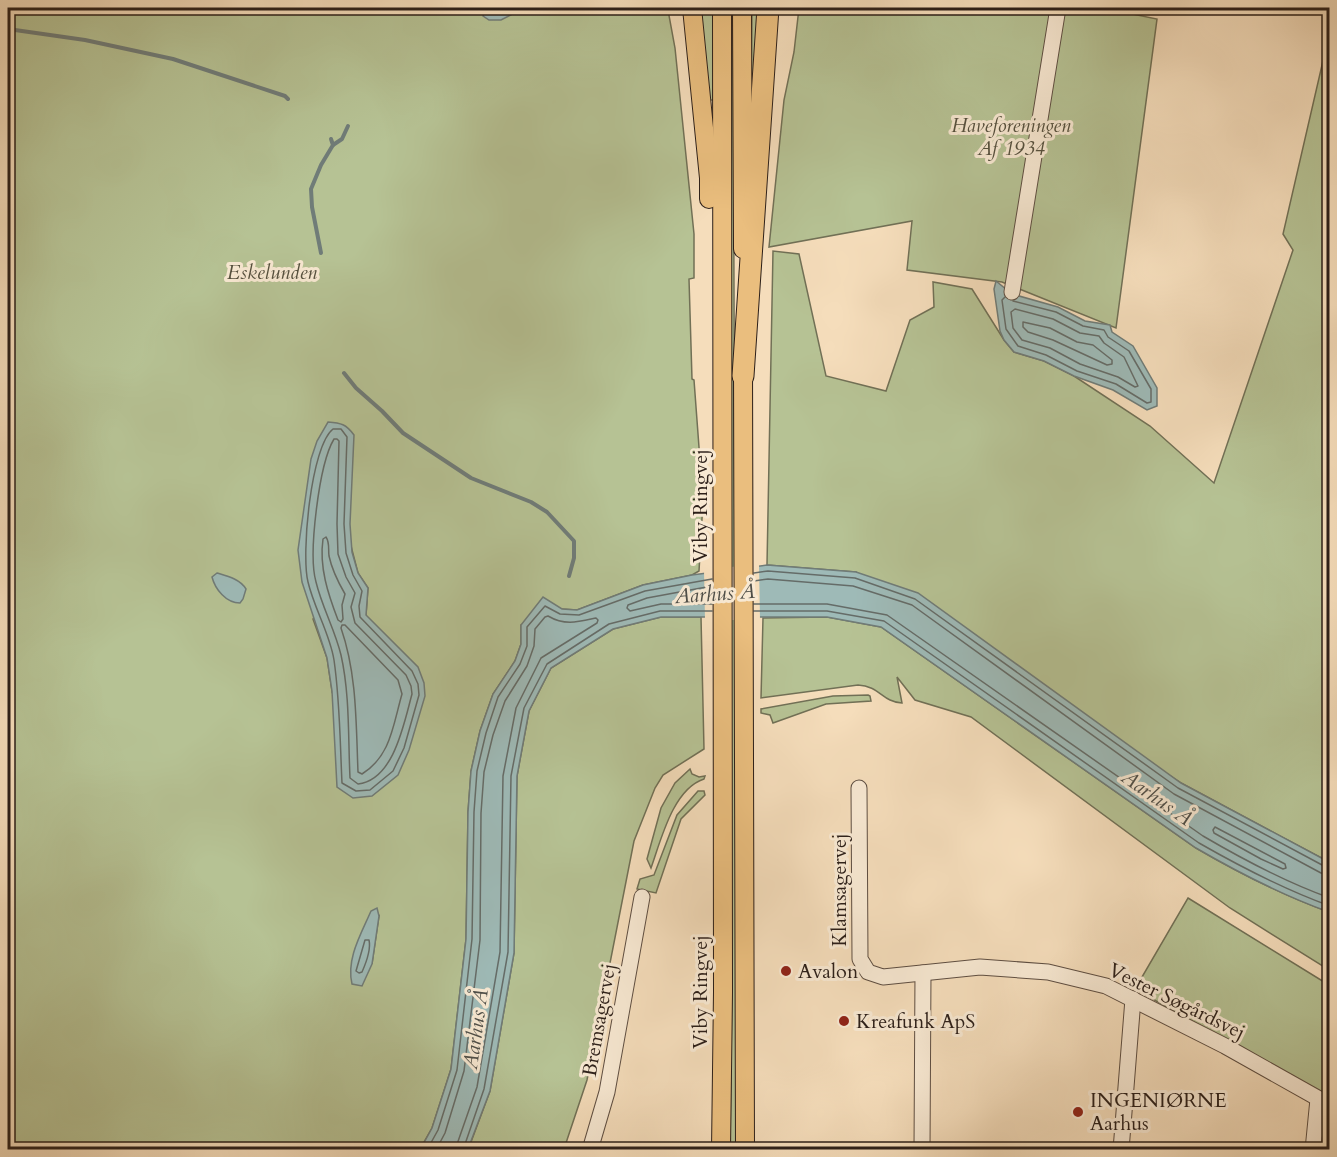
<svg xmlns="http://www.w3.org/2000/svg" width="1337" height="1157" font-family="Cardo,serif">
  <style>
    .green { fill: #b6c294; stroke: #717056; stroke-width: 1.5; fill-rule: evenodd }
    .water { fill: #9ebab7; stroke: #707c78; stroke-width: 1.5 }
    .pier { fill: #f5ddbb }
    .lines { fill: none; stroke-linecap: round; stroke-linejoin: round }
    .shore { stroke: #656c68; stroke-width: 1.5 }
    .stream { stroke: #707c78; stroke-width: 4 }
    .minor-casing { stroke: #5e4e42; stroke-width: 17 }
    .major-casing { stroke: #2c1f19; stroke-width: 20 }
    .highway-casing { stroke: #2c1f19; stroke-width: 23 }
    .minor { stroke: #f8e9d3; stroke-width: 15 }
    .major { stroke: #eabe7e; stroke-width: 18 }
    .highway { stroke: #eabe7e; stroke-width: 21 }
    .poi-dot { fill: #8f2418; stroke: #f8e9d3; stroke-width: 2 }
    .labels { text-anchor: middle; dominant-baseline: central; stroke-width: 6; stroke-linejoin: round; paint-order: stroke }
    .park-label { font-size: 20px; font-style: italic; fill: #55503e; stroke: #f8e9d3 }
    .street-label { font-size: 20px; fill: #2c1f19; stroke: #f8e9d3 }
    .poi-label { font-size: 20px; fill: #2c1f19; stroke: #f8e9d3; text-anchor: start }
    .water-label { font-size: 21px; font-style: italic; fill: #4e4e48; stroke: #f8e9d3 }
  </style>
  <rect width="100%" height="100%" fill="#f5ddbb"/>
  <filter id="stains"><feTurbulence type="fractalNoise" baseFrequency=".00333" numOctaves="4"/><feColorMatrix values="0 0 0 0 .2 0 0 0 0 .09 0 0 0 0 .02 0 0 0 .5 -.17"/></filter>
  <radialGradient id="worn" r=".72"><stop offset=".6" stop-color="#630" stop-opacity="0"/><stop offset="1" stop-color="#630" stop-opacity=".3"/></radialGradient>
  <g class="green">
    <path d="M8,8H667L668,10L675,48L694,234V278L689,279L692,379L694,380L703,501L699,571L692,575L643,585L577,610L562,609L521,625V644L515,661L493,694L480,731L471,771L468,812L466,939L451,1069L432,1128L420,1149H8ZM351,546L358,573L368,588L366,615L332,691L327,658L313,619ZM379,916L372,964L368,925Z"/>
    <path d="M698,8H713V100H706Z"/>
    <path d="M730,8H733L735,580H731Z"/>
    <path d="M752,8H763L754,92L751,88Z"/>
    <path d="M799,8H1103L1157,19L1116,328L1002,282L907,270L912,221L769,247L784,100L794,52Z"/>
    <path d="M1325,52L1329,55V862L1181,783L856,572L767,565L773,251L799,254L826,376L886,391L910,320L934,307L933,282L972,289L1004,340L1014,352L1044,361L1074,376L1150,426L1214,483L1293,250L1283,234Z"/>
    <path d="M730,607H735L737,1149L730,1150L732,982Z"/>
    <path d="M661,617H701L704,749L663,775L655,788L634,841L587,1080L564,1149L468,1150L490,1091L514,953L517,776L529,711L551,668L613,629Z"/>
    <path d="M827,617L881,627L1196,848C1239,873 1282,895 1329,912V970L1230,908L971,717L915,700L897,677L902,703C882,702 880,686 858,685L761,698L763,618Z"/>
    <path d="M868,695L870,696L871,701L826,704L773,723L770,715L761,713V709L833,696Z"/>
    <path d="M690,769L692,774L699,777L705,776L704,779C673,789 661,840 651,868L647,859L661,808L675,783Z"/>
    <path d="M698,791H704L705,795L681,819L656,893L637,889L640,879L654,875L677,815Z"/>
    <path d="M1188,898L1329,985V1099L1135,989Z"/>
  </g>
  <g class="water">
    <path d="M486,8H524L501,20H489L483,16Z"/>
    <path d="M996,281L1012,294L1058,307L1085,321L1110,325L1112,332L1133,346L1157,388V406L1147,410L1113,390L1074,376L1044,361L1014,352L1004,340L1000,331L994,289Z"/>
    <path d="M328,422C341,423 346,424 354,435L350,524L352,552L358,573L368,588L366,615L418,667L424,683L425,696L409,750L398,775L372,796L353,798L337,787L332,691L327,658L302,582L298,550L311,459L317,441Z"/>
    <path d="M767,565L856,572L918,593L1181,783L1329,862V912C1282,895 1239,873 1196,848L881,627L827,617H661L613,629L551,668L529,711L517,776L514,953L490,1091L468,1149L420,1150L432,1128L451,1069L466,939L468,812L471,771L480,731L493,694L515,661L521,644V625L543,597L562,609L577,610L643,585L692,575Z"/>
    <path d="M217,573C227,576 240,579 246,589L243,599L240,603C226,603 215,589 212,577Z"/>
    <path d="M377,908L379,916L372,964L362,986L352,984C346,959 361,934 371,911Z"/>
  </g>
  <path class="pier" d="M752,564H759L760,620H705L704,571Z"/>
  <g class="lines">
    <g class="shore">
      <path d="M1005,297L1002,300L1006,329L1018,346L1046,355L1077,371L1116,384L1147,403L1151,402V389L1129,351L1108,337L1104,330L1083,326L1056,312L1013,301"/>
      <path d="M1015,309L1053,319L1080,333L1099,336L1104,343L1124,357L1138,386L1135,387L1118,377L1080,364L1050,348L1022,340L1013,328L1011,312Z"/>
      <path d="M1023,322L1050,328L1077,342L1093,345L1112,360V364L1107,365L1053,340L1028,332L1023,327Z"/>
      <path d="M333,429H341L347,437L344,524L346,553L353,575L362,591L359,606L360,617L412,671L418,684L419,695L404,748L393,771L370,790L356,791L342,783C340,742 340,701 334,660C330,634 314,608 308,582C301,554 311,446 333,429Z"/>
      <path d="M337,439L339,441L337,524L338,554L346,577L355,593L351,607L355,623L406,675L411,686L412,694C404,723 394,780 358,784L350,778C348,738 350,695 341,655C335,630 322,607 316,582C308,554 319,464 334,439Z"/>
      <path d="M326,537C330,543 328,549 329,556C332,570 338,582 345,594L342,605L343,619L341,622L338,620C328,594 319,567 323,539Z"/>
      <path d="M754,573L768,571L855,578L915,599L1178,788L1324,866L1330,867"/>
      <path d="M754,581L768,579L853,586L912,605L1174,794L1321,873L1330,874"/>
      <path d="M712,586L647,598L628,605L627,608L630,611L661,604H712"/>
      <path d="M754,604H827L887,615L1203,836C1244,860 1285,882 1330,898"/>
      <path d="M754,611H827L884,621L1199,843C1241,867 1283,889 1330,906"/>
      <path d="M342,625H345L398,680L402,694C393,725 391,756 362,774L358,772C356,723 357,674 341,628Z"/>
      <path d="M1215,827L1285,864L1286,868L1283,869L1261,859L1214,833L1213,830Z"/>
      <path d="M365,940H369C371,949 366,963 362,972L359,973L356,971Z"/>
      <path d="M427,1150L438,1130L457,1070L472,939L474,812L477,771L486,733L498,697L520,664L527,646V627L545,606L560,614L579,615L645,591L712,579"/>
      <path d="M436,1150L445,1133L464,1071L480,940L481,813L484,772L493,735L505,701L527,666L534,646L535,629L545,617L548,616C565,626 578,622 596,618L598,620L597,623L541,658L516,708L503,776L500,952L477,1087L455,1150"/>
      <path d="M463,1150L484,1089L508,952L511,776L524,708L547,664L609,624L660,611H712"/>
    </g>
    <g class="stream">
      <path d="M8,29L85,40L173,59L285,96L288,99"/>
      <path d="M333,145L342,139L348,126"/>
      <path d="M321,253L312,207L311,189L321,165L333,145L331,139"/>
      <path d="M344,373L356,388L382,411L403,433L471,478L531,502L547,512L574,541V558L569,576"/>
    </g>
    <g class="minor-casing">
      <g id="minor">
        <path d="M1012,292L1058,8"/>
        <path d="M859,788L860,959L868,972L883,977L980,967L1048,972L1106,986L1225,1046L1330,1105"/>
        <path d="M590,1150L607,1092L642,897"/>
        <path d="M922,1150L923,973"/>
        <path d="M1121,1150L1133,999"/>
        <path d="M1313,1150L1318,1099"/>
      </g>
    </g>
    <g class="major-casing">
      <g id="major">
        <path d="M692,8L709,178V199"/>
        <path d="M742,8L743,249"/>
        <path d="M743,363L745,1150"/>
        <path d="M721,1150L723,992L722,8"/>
      </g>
    </g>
    <g class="highway-casing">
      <path id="highway" d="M743,376L768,8"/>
    </g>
    <use href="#minor" class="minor"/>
    <use href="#major" class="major"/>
    <use href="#highway" class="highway"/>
  </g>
  <g class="poi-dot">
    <circle cx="786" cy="971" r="6"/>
    <circle cx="844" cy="1021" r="6"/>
    <circle cx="1078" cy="1112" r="6"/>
  </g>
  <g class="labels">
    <g class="park-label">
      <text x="1011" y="125">Haveforeningen<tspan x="1011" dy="23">Af 1934</tspan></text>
      <text x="272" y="272">Eskelunden</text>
    </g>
    <g class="street-label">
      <text transform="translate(700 506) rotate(-90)">Viby Ringvej</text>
      <text transform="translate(839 890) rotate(-90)">Klamsagervej</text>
      <text transform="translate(700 992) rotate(-90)">Viby Ringvej</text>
      <text transform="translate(1177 1001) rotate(26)">Vester Søgårdsvej</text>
      <text transform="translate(599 1020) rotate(-80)">Bremsagervej</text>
    </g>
    <g class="poi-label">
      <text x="798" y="971">Avalon</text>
      <text x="856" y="1021">Kreafunk ApS</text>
      <text x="1090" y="1100">INGENIØRNE<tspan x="1090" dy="23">Aarhus</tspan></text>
    </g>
    <g class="water-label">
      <text transform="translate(715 594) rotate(-4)">Aarhus Å</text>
      <text transform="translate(1157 798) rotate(35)">Aarhus Å</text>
      <text transform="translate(476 1029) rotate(-82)">Aarhus Å</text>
    </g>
  </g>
  <rect width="1337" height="1157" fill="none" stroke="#f5ddbb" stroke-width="30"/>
  <rect x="9" y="9" width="1319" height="1139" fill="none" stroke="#2c1f19" stroke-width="3"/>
  <rect x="15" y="15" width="1307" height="1127" fill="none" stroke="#2c1f19" stroke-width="1.5"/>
  <rect width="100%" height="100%" filter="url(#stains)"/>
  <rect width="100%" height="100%" fill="url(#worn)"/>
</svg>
